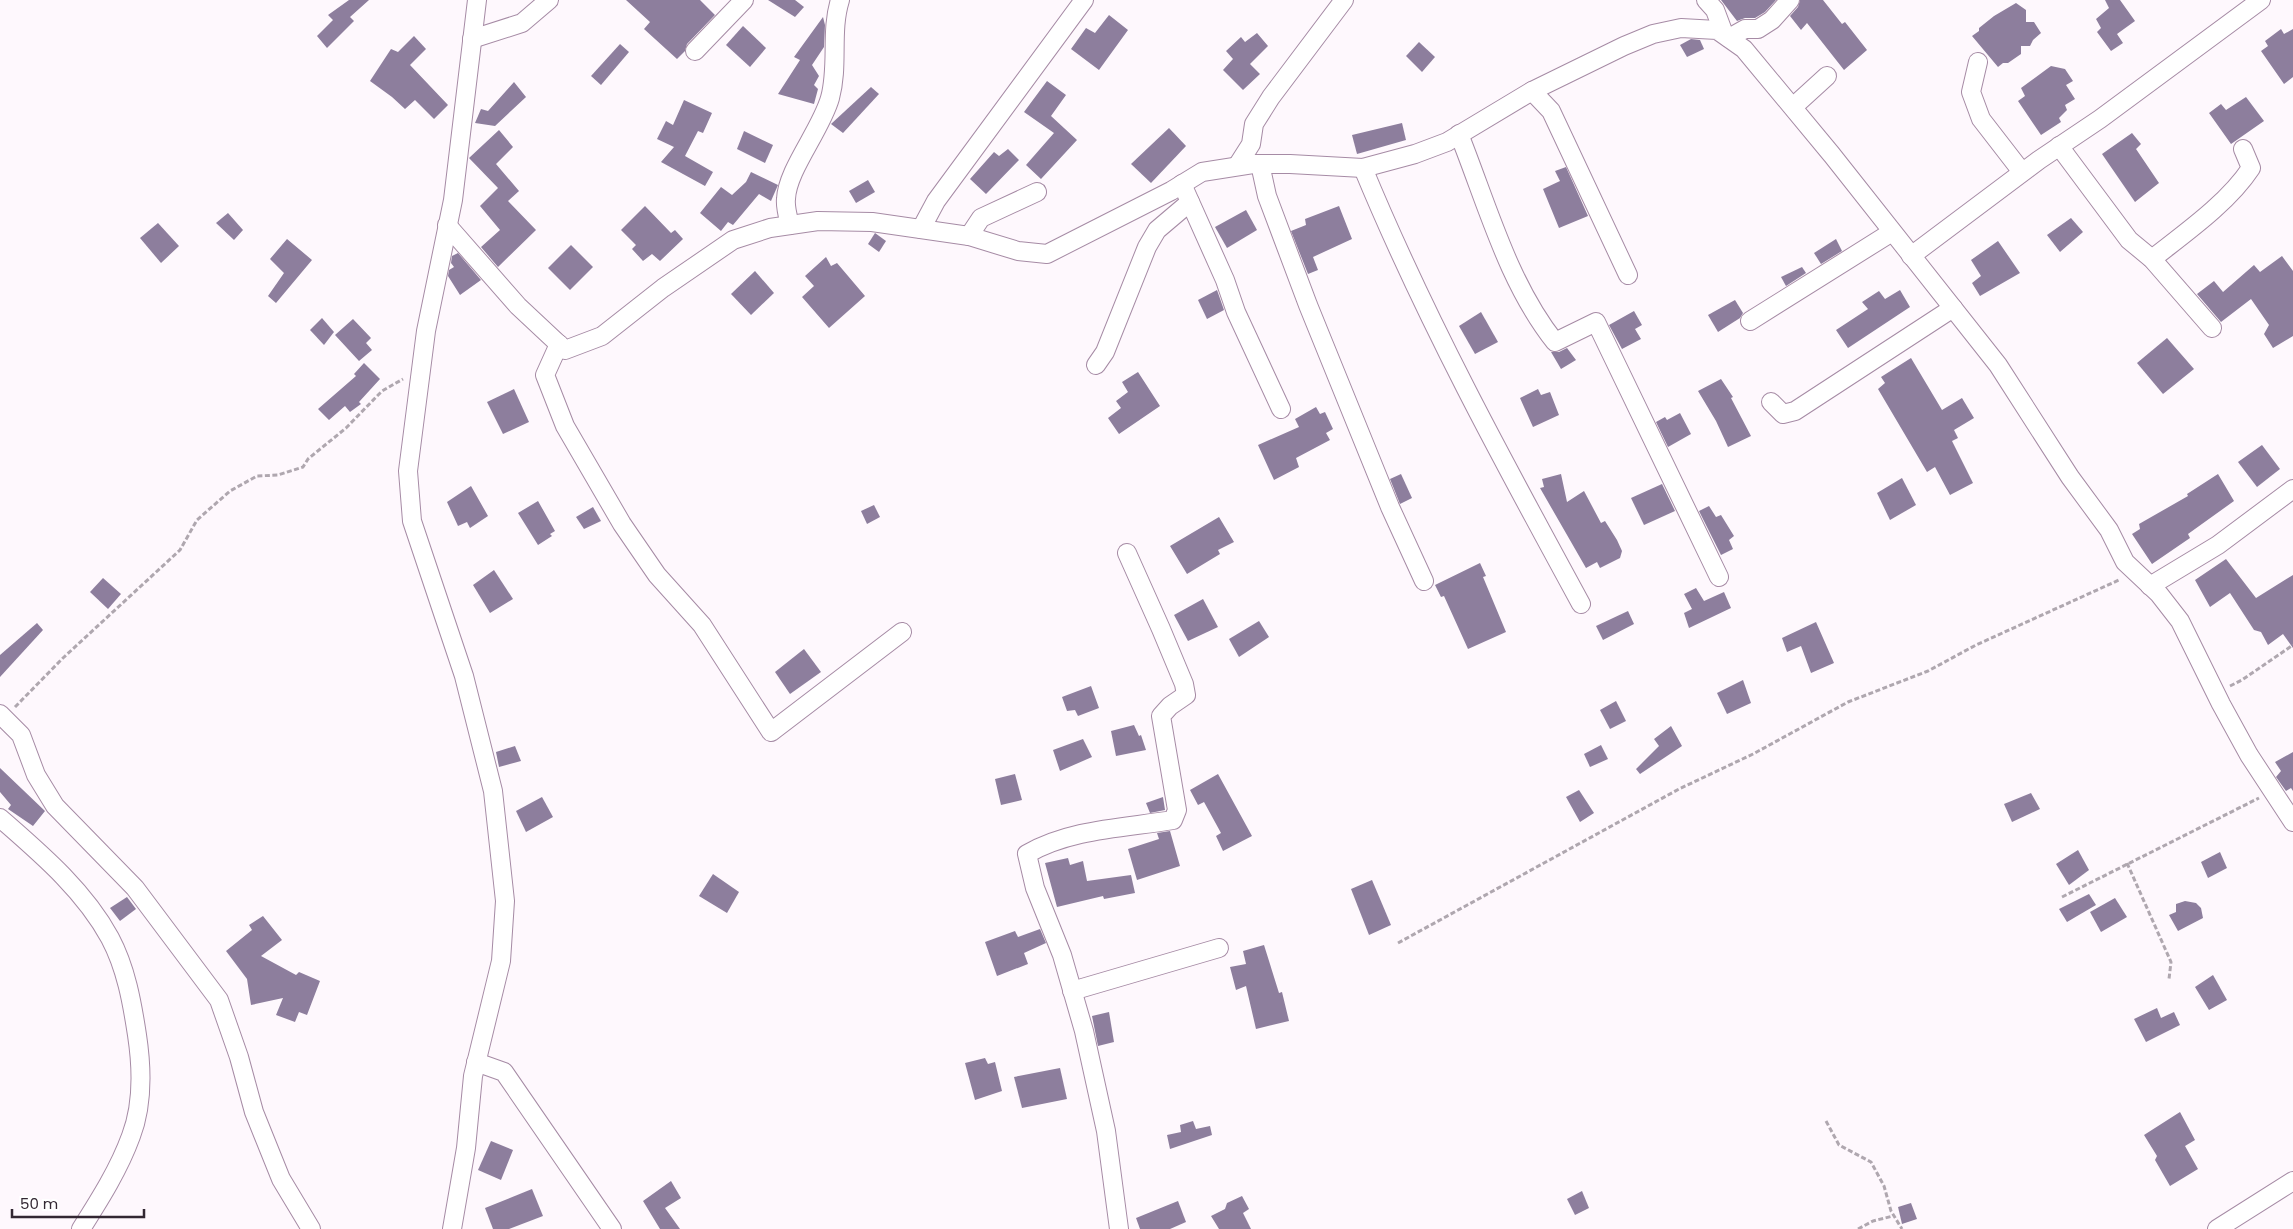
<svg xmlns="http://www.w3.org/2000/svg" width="2293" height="1229" font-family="Poppins,sans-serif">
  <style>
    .building { fill: #8d7e9d }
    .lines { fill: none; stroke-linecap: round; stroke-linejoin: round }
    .minor-casing { stroke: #a68ba5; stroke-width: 20 }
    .path { stroke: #afa7af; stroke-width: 3; stroke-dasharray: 5 2.5; stroke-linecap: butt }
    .minor { stroke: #fff; stroke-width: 18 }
  </style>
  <rect width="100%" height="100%" fill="#fef8fd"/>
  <g class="building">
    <path d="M349,0H369L350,17L354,21L327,48L317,36L333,20L328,15Z"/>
    <path d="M626,0H700L715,15L687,44L685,51L677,59L644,29L650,22Z"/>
    <path d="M768,0H795L804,7L795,17Z"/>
    <path d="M1721,0H1776L1765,12L1755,18H1745L1737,21Z"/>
    <path d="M1800,0H1823L1842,24L1845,22L1867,50L1844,70L1807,23L1801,30L1790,16L1798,7Z"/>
    <path d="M2105,0H2120L2135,21L2117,34L2123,43L2111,51L2097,32L2101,28L2096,19L2109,8Z"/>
    <path d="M2016,3L2026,10V22H2034L2041,33L2033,40L2030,46H2021V54L2008,63H2003L1998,67L1972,36L1979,31V28L1994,16Z"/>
    <path d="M1109,15L1128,30L1099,70L1071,49L1086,28L1095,33Z"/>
    <path d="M823,17L825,25L824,47L812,65L819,76L814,85L818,89L814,104L778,94L800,60L794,57Z"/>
    <path d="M743,26L766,48L750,67L726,45Z"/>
    <path d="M2281,29L2284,34L2293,29V77L2284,84L2261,51L2268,46L2265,41Z"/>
    <path d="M1257,33L1268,46L1250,64L1260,74L1243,90L1223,70L1233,59L1226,51L1241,37L1245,42Z"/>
    <path d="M414,36L426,49L410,65L448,105L434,119L415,100L405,109L392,97L370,81L391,49L398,52Z"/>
    <path d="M1691,39L1700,40L1704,49L1687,57L1680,45Z"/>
    <path d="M1419,42L1435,57L1422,72L1406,56Z"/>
    <path d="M620,44L629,52L601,85L591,76Z"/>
    <path d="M2051,66L2065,69L2073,81L2066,85L2075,99L2065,105L2067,110L2059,118L2061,122L2041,135L2018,101L2025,96L2021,88Z"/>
    <path d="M1047,81L1066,95L1051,116L1077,140L1041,179L1026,165L1054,133L1024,112Z"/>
    <path d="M514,82L526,97L495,126L475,123L481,109L488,111Z"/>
    <path d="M871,87L879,94L843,133L831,124Z"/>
    <path d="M2246,97L2264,121L2231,144L2209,113L2221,104L2226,110Z"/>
    <path d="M684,100L712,113L703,133L698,131L685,156L713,172L705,186L661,162L674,147L657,139L666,121L673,125Z"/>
    <path d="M1402,123L1406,140L1357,154L1352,135Z"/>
    <path d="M1169,128L1186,146L1151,183L1131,164Z"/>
    <path d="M499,130L513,147L496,164L519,191L508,201L536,230L498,267L481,247L500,230L480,206L498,188L469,158Z"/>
    <path d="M744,131L773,145L765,163L737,149Z"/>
    <path d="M2132,133L2141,144L2136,149L2159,183L2135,202L2102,154Z"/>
    <path d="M1008,149L1019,160L986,194L970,179L994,152L999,156Z"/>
    <path d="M1566,167L1588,216L1559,228L1543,189L1560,181L1555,171Z"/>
    <path d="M751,172L778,185L771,201L759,194L733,225L728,222L721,231L700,213L721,187L732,195L746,182Z"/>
    <path d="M868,180L875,192L856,203L849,191Z"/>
    <path d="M645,206L671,233L675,230L683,239L660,261L652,254L643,261L632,249L636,245L621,230Z"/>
    <path d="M1339,206L1352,239L1313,257L1318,270L1308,274L1291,231L1306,225L1305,219Z"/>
    <path d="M1246,210L1257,230L1227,248L1215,227Z"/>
    <path d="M228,213L243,230L234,240L216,223Z"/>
    <path d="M2071,218L2083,232L2060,252L2047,235Z"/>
    <path d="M158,223L179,246L161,263L140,238Z"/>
    <path d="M875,233L886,241L879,252L868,244Z"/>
    <path d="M287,239L312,260L276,303L268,296L284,273L270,259Z"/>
    <path d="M1836,239L1842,251L1821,264L1814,253Z"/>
    <path d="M1998,241L2020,273L1980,296L1972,283L1981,276L1971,260Z"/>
    <path d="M571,245L593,267L570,290L548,268Z"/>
    <path d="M458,253L481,280L460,295L448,276L449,270L454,267L451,263L452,256Z"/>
    <path d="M2282,256L2293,271V336L2273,348L2264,334L2269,325L2251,299L2221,322L2197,294L2214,281L2223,292L2254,265L2260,272Z"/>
    <path d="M826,257L831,266L837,263L865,296L829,328L802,297L814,286L805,276Z"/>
    <path d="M1802,267L1806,273L1786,286L1781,277Z"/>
    <path d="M755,271L774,293L751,315L731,294Z"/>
    <path d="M1217,290L1224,310L1207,319L1198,300Z"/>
    <path d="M1900,290L1910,307L1848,348L1836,330L1868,309L1862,302L1879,291L1885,299Z"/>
    <path d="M1735,300L1743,313L1740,318L1718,332L1708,315Z"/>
    <path d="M1634,311L1642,325L1635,329L1641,339L1622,349L1609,325Z"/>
    <path d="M1481,312L1498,342L1475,354L1459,326Z"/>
    <path d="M322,318L334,332L324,345L310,330Z"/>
    <path d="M353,319L371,338L366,343L372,350L359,361L335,335Z"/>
    <path d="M2167,338L2194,369L2163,394L2137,363Z"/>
    <path d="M1567,348L1576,360L1561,369L1551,352H1559Z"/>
    <path d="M1911,358L1942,410L1962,398L1974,418L1954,430L1958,438L1952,441L1973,483L1950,495L1935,467L1927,472L1878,389L1885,383L1881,377Z"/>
    <path d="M364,363L380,379L359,402L361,404L350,412L345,406L329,420L318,409L356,376L354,374Z"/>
    <path d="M1138,372L1160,406L1119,434L1108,418L1121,408L1116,401L1128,392L1122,382Z"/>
    <path d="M1721,379L1733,397L1731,398L1751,436L1728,447L1716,421L1698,391Z"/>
    <path d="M514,389L529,422L503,434L487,402Z"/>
    <path d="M1538,389L1541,395L1550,392L1559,415L1533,427L1520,398Z"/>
    <path d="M1316,407L1320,414L1325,412L1333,429L1326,433L1330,440L1296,458L1299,467L1274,480L1258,445L1299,427L1295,419Z"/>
    <path d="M1680,413L1691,434L1668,447L1656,422L1665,417L1667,420Z"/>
    <path d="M2262,445L2280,469L2257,487L2238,462Z"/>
    <path d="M1401,474L1412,498L1400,504L1390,479Z"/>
    <path d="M1561,474L1567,502L1584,491L1601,523L1605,521L1617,540L1622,551L1620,558L1600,568L1597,562L1586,568L1540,488L1544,487L1542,479Z"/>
    <path d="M2218,474L2234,501L2188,534L2190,538L2152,564L2132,534L2140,529L2139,524L2188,496L2187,494Z"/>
    <path d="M1902,478L1916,505L1890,520L1877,493Z"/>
    <path d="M1662,484L1675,511L1644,525L1631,498Z"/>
    <path d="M471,486L488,516L470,528L467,522L458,526L447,502Z"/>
    <path d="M538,501L555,531L550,534L552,536L538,545L518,513Z"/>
    <path d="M874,505L880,517L867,524L861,511Z"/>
    <path d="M1709,506L1716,517L1721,515L1734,536L1729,540L1733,549L1721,555L1699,511Z"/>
    <path d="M593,507L601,521L584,529L576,517Z"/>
    <path d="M1219,517L1234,542L1218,550L1220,554L1187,574L1170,546Z"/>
    <path d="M2226,559L2256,598L2293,575V648L2283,634L2268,645L2261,632L2254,630L2230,593L2210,607L2195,580Z"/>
    <path d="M1480,563L1486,576L1483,577L1506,632L1468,649L1444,596L1441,597L1435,585Z"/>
    <path d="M494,570L513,599L490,613L473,585Z"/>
    <path d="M103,578L121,594L108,609L90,592Z"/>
    <path d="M1696,588L1704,601L1724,592L1731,608L1689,628L1684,613L1692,609L1684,594Z"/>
    <path d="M1203,599L1218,627L1188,641L1174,615Z"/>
    <path d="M1628,611L1634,624L1603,640L1596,626Z"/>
    <path d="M1259,621L1269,637L1239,657L1229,639Z"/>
    <path d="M1816,622L1834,663L1811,673L1801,646L1787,652L1782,638Z"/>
    <path d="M37,623L43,630L0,677V655Z"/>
    <path d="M804,649L821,672L790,694L775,672Z"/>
    <path d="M1743,680L1751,703L1727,714L1717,693Z"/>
    <path d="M1091,686L1099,708L1078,716L1075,710L1067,711L1062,697Z"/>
    <path d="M1616,701L1626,721L1610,729L1600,710Z"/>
    <path d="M1134,725L1139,736L1141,735L1146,750L1116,756L1111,731Z"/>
    <path d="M1671,726L1682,746L1640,774L1636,769L1659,746L1654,739Z"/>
    <path d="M1083,739L1092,757L1060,771L1053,750Z"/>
    <path d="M1601,745L1608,759L1590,767L1584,754Z"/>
    <path d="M515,746L521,761L499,767L496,752Z"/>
    <path d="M2293,752V791L2291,788L2286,791L2276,777L2281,771L2275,762Z"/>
    <path d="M0,768L45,811L33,826L8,809L11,805L0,792Z"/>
    <path d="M1015,774L1022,800L1001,805L995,779Z"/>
    <path d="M1218,774L1252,836L1223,851L1216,836L1221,833L1204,802L1198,805L1190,790Z"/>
    <path d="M1579,790L1594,813L1580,822L1566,797Z"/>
    <path d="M2031,793L2040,809L2012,822L2004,804Z"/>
    <path d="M542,797L553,817L526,832L516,811Z"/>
    <path d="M1163,797L1165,810L1150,813L1146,803Z"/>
    <path d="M1170,831L1180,866L1137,880L1128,849L1159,839L1157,833Z"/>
    <path d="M2078,850L2089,870L2069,885L2056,864Z"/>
    <path d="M2220,852L2227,868L2208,878L2201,862Z"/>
    <path d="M1068,858L1070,865L1083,861L1087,881L1131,875L1135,893L1104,899L1103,896L1057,907L1045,863Z"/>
    <path d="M713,874L739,892L727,913L699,896Z"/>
    <path d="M1372,880L1391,925L1369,935L1351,889Z"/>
    <path d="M2089,894L2096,905L2067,922L2059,909Z"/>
    <path d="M127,897L136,909L120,921L110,908Z"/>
    <path d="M2115,898L2127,917L2101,932L2090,912Z"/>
    <path d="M2185,901L2196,903L2201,908L2203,918L2178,931L2169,915L2176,912V904Z"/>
    <path d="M263,916L282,940L261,956L296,975L299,972L320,981L307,1015L299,1012L295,1022L276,1015L283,998L251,1005L247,979L226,951L252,930L249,925Z"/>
    <path d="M1040,929L1046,943L1024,953L1028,964L997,976L985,942L1015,931L1018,937Z"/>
    <path d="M1264,945L1279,993L1282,992L1289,1021L1256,1029L1246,986L1236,990L1230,967L1246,964L1243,951Z"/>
    <path d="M2213,975L2227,1000L2209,1010L2195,987Z"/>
    <path d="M2157,1008L2161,1018L2174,1012L2180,1025L2146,1042L2134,1019Z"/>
    <path d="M1109,1012L1114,1042L1098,1046L1092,1016Z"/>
    <path d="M985,1058L988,1064L995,1062L1002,1091L975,1100L965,1063Z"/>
    <path d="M1060,1068L1067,1099L1022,1108L1014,1077Z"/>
    <path d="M2180,1112L2195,1140L2185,1146L2198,1169L2170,1186L2155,1160L2157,1156L2144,1135Z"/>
    <path d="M1193,1121L1196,1129L1210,1126L1212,1135L1170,1149L1167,1135L1181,1132L1180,1125Z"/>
    <path d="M491,1141L513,1150L501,1180L478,1170Z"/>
    <path d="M671,1181L681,1198L665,1208L680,1229H660L643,1201Z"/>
    <path d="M532,1189L543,1216L509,1229H493L485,1208Z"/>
    <path d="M1582,1191L1589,1208L1575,1215L1567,1199Z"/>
    <path d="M1242,1196L1249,1209L1243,1213L1251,1229H1219L1211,1216L1225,1209L1227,1203Z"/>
    <path d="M1178,1201L1186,1222L1170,1229H1140L1136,1218Z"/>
    <path d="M1911,1203L1917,1219L1902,1224L1898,1207Z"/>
  </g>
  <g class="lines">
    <g class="minor-casing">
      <g id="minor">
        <path d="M1706,0L1715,10L1724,34"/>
        <path d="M1729,38L1745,29H1758L1772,20L1790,0"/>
        <path d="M472,39L522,23L549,0"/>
        <path d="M695,51L744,0"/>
        <path d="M1978,62L1971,92L1981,119L2022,172"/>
        <path d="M1532,91L1551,111L1628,275"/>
        <path d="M1793,107L1827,76"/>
        <path d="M1459,134C1487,204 1508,283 1555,342L1596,322L1719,577"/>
        <path d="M2059,146L2129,240L2152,259L2212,328"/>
        <path d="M1260,164L1267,196L1308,305L1390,507L1424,581"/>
        <path d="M1237,166L1251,144L1254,124L1271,97L1344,0"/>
        <path d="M1363,168C1425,318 1503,461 1581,604"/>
        <path d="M1182,184L1225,280L1236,312L1281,409"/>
        <path d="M447,225L518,306L565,350L602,336L663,288L733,240L770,228L818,221L872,222L969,236L1018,251L1047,254L1171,191L1202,172L1253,164H1290L1363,168L1415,154L1447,142L1532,91L1624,46L1653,34L1681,28L1717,30L1744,49L1832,155L1998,365L2070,477L2109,530L2125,562L2159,594L2180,621L2221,704L2249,755L2293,822"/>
        <path d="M790,225C788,217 785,207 786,199C787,170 821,130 830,98C839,65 830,32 840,0"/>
        <path d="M921,229L936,201L1084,0"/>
        <path d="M969,236L981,218L1037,192"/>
        <path d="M1911,256L2039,160L2100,119L2261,0"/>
        <path d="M2152,259C2185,233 2228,203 2251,168L2243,149"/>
        <path d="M1750,321L1892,232"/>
        <path d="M559,344L545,375L565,426L622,524L657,575L702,625L771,732L902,632"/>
        <path d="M1096,365L1105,352L1147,247L1157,230L1190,202"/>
        <path d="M1771,402L1783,414L1795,411L1953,308"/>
        <path d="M2150,586L2218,545L2293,489"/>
        <path d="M0,714L21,735L36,775L55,806L135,888L219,1000L239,1057L254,1112L281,1179L311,1229"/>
        <path d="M0,818C40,853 84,890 110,938C126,968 132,1002 137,1035C142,1068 143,1105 131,1136C119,1169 100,1199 81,1229"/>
        <path d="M1072,991L1219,948"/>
        <path d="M476,1062L504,1072L612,1229"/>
        <path d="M452,1229L466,1148L473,1076L501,961L505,901L493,791L464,676L412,521L408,471L426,331L453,200L477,0"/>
        <path d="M1119,1229L1106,1131L1084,1031L1062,955L1035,888L1027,854C1070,829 1124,828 1173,820L1177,810L1161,716L1170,706L1186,695L1184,684L1161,629L1127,553"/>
        <path d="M2217,1229L2293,1181"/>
      </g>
    </g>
    <g class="path">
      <path d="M2230,686L2242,680L2293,645"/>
      <path d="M15,707L63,658L180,550L197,520L230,491L257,476L278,475L303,467L308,459L346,428L382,391L403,379"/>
      <path d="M2127,863L2171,962L2169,979"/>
      <path d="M2062,897L2259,798"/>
      <path d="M1398,943L1679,789L1753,754L1848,702L1928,671L1976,645L2119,580"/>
      <path d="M1826,1121L1839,1145L1871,1162L1884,1186L1891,1211L1902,1229"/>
      <path d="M1858,1229L1873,1221L1893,1216"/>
    </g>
    <use href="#minor" class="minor"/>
  </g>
  <path d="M12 1209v8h132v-8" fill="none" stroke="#322732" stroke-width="2.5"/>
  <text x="20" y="1209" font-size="15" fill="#322732" stroke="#ffffff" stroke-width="4" paint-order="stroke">50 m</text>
</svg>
